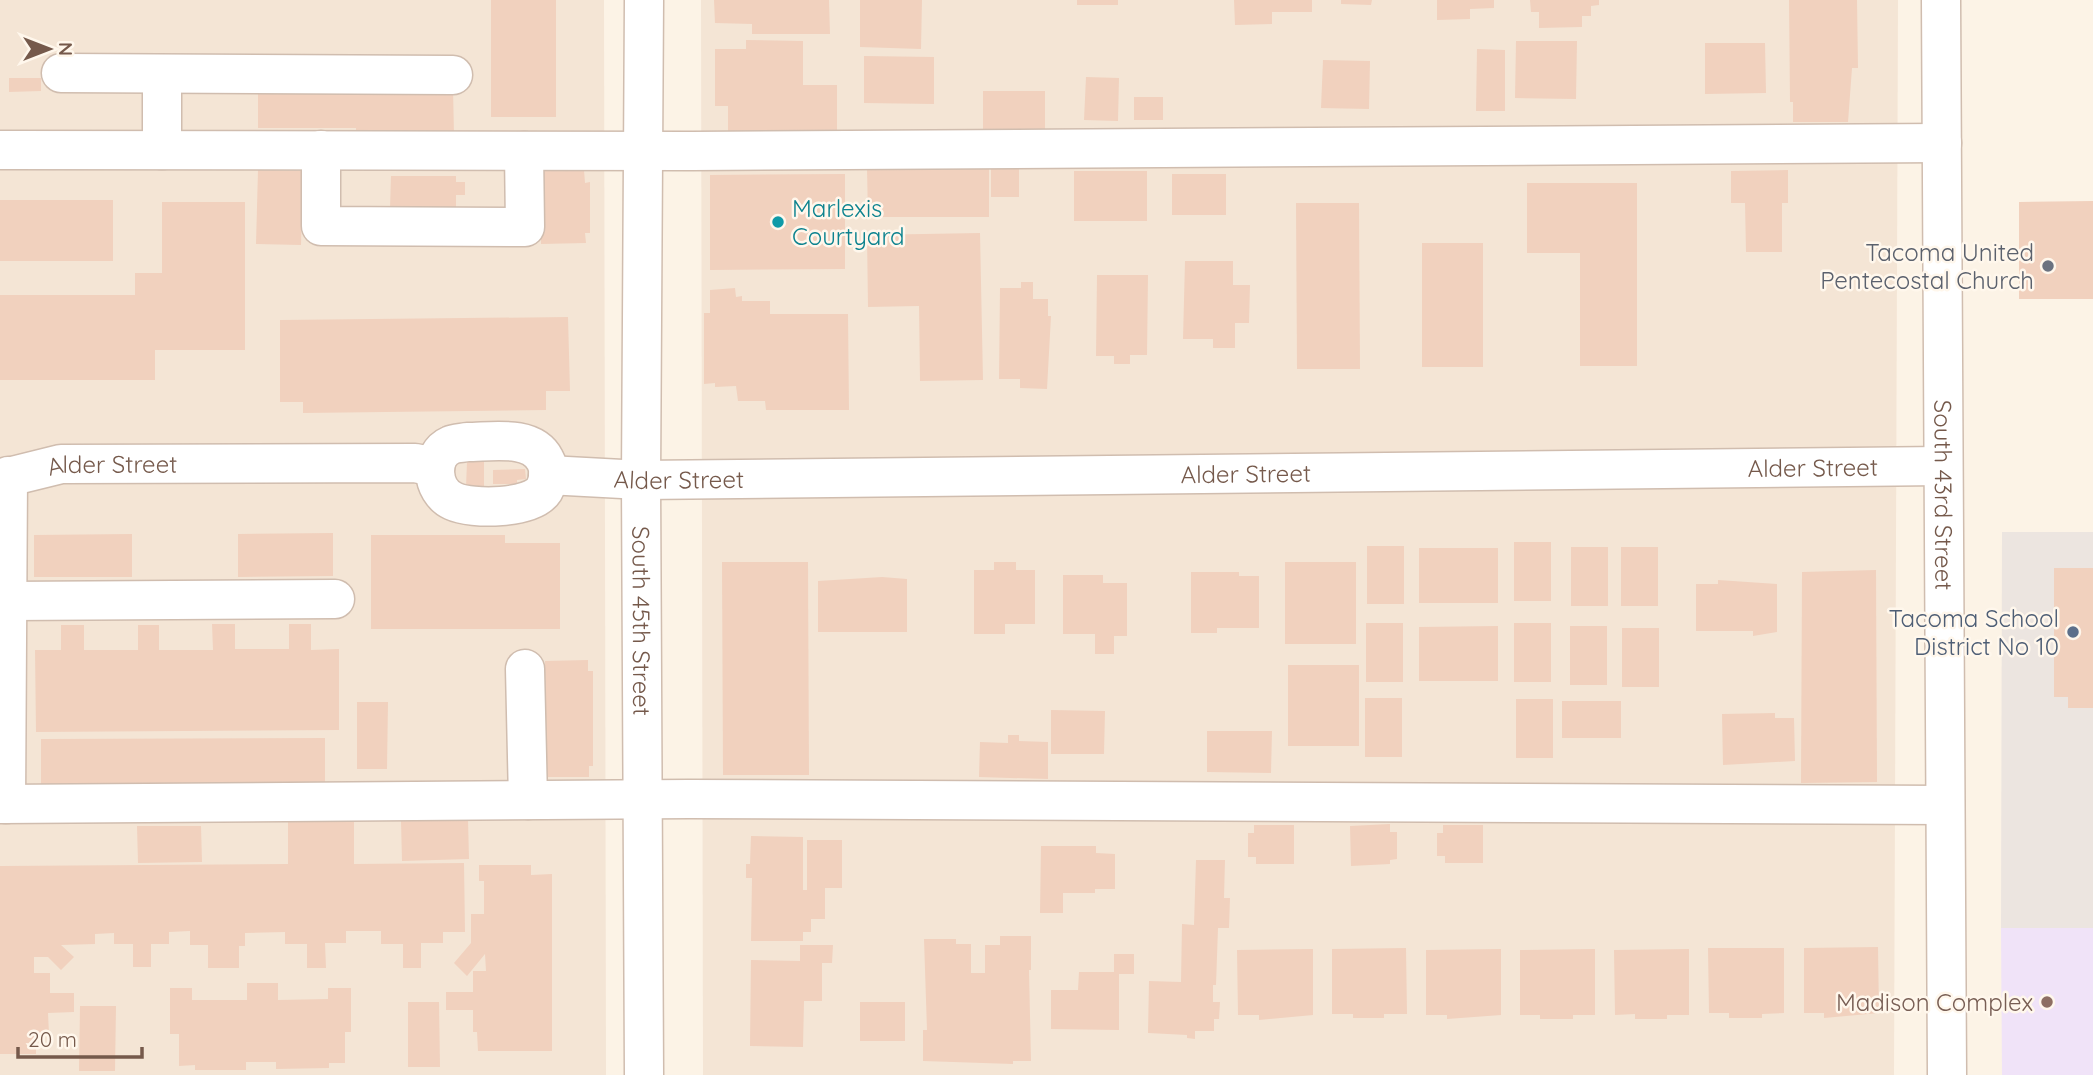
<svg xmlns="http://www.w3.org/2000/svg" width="2093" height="1075" font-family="Quicksand,sans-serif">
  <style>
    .residential { fill: #f4e5d5 }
    .industrial { fill: #ece5e0 }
    .education { fill: #f0e3f8 }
    .building { fill: #f1d1be }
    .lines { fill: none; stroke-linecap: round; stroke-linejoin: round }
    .minor-casing { stroke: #d0bdaf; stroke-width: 41 }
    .minor { stroke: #fff; stroke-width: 38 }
    .culture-dot { fill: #0f9aa8; stroke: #fff7ec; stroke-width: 2.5 }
    .worship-dot { fill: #6b7280; stroke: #fff7ec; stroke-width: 2.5 }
    .service-dot { fill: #5c6f8a; stroke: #fff7ec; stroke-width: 2.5 }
    .education-dot { fill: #8d6e63; stroke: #fff7ec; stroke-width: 2.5 }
    .labels { text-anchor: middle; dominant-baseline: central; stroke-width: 5; stroke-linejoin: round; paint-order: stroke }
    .culture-label { font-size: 24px; fill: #0d838f; stroke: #fff7ec; text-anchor: start }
    .worship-label { font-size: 24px; fill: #5b616d; stroke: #fff7ec; text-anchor: end }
    .street-label { font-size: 24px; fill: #75594b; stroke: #fff7ec }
    .service-label { font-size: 24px; fill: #4e5e75; stroke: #fff7ec; text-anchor: end }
    .education-label { font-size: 24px; fill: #785e54; stroke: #fff7ec; text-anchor: end }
  </style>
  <rect width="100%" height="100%" fill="#fcf3e6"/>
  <g class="residential">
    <path d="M0,0H604L606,1075H0Z"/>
    <path d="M701,0H1898L1894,1075H703Z"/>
  </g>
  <path class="industrial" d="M2002,532H2093V928H2001Z"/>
  <path class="education" d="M2001,928H2093V1075H2002Z"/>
  <g class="building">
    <rect x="491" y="0" width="65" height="117"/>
    <path d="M714,0H829L830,34H752V24L715,23Z"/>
    <path d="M860,0H922L921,49L860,47Z"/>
    <rect x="1077" y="0" width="41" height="5"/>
    <path d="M1234,0H1312V12H1272V24L1235,25Z"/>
    <path d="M1341,0H1372L1371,5L1341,4Z"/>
    <path d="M1437,0H1494V8L1470,9V19L1437,20Z"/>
    <path d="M1530,0H1599V5L1591,6V16H1582V27L1539,28V12H1531Z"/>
    <path d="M1789,0H1857L1858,68H1852L1848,122H1793V102H1790Z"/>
    <path d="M746,40L803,41V85H837V130L728,131V106H715V49H746Z"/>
    <path d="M1516,41H1577L1576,99L1515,98Z"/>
    <path d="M1705,43H1765L1766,93L1705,94Z"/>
    <path d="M1477,49L1505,50V111H1476Z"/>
    <path d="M864,56L934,57V104L864,103Z"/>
    <path d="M1323,60L1370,61L1369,109L1321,108Z"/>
    <path d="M1086,77L1119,78L1118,121L1084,120Z"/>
    <path d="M9,78H41V91L9,92Z"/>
    <path d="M453,88L454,135H356V128H258V94L355,93Z"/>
    <rect x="983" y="91" width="62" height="38"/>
    <rect x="1134" y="97" width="29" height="23"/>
    <rect x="991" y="166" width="28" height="31"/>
    <path d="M989,167V217H868L867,168Z"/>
    <path d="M258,170L303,171L301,245L256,244Z"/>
    <path d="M540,170H584L585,183L590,182V233H585L586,243L541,244Z"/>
    <path d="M1788,170V203H1782V252H1746L1745,203H1731V171Z"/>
    <rect x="1074" y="171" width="73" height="50"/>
    <path d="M845,174V269L710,270V175Z"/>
    <rect x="1172" y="174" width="54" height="41"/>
    <path d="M391,176H456V182H465V195H456V210L390,209Z"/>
    <path d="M1527,183H1637V366H1580V253H1527Z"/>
    <rect x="0" y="200" width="113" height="61"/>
    <path d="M2093,201V299H2019V202Z"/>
    <path d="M162,202H245V350H155V380H0V295H135V273H162Z"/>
    <path d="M1296,203H1359L1360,369H1297Z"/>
    <path d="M980,233L983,380L920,381L919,306L868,307L867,235Z"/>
    <rect x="1422" y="243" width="61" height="124"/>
    <path d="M1185,261H1233V285H1250L1249,323H1235V348H1213V339H1183Z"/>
    <path d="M1097,275H1148L1147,355H1130V364H1114V356H1096Z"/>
    <path d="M1021,282H1033V299H1048V316H1051L1047,389L1020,388V379H999L1000,288H1021Z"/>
    <path d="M735,288L736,297L742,296V301H770V314H848L849,410H766L765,401H738L736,386L715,387V383L704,384V313H710V290Z"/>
    <path d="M568,317L570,391H546V410L303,413V402H280V320Z"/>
    <path d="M467,462H484V487H466Z"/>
    <path d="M525,469L526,479L517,480V484H493V470Z"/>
    <path d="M333,533V576L238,577V534Z"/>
    <path d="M132,534V577H34V535Z"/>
    <path d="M371,535H505V543H560V629H371Z"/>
    <rect x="1514" y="542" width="37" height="59"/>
    <rect x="1367" y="546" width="37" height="58"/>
    <rect x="1571" y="547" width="37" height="59"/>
    <rect x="1621" y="547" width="37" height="59"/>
    <rect x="1419" y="548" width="79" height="55"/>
    <path d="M722,562H808L809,775H723Z"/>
    <path d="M994,562H1016V570H1035V624H1005V634H974V570H994Z"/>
    <rect x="1285" y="562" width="71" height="82"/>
    <path d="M2054,568H2093V708H2068V697H2054Z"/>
    <path d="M1876,570L1877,782L1801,783L1802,572Z"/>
    <path d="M1191,572H1239V576H1259V628H1217V633H1191Z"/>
    <path d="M1063,575H1103V583H1127V636H1114V654H1095V634H1063Z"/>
    <path d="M882,577L907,579V632H818V581Z"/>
    <path d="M1718,580L1777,584V632L1753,636V631H1696V584H1718Z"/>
    <rect x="1366" y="623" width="37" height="59"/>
    <rect x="1514" y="623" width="37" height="59"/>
    <path d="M212,624H235V649H289V624H311V650L339,649V730L36,732L35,650H61V625H84V650H138V625H159V650H213Z"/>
    <path d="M1498,626V681H1419V627Z"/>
    <rect x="1570" y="626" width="37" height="59"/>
    <rect x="1622" y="628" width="37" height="59"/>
    <path d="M588,660V671H593V766H589V777H546L545,661Z"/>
    <rect x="1288" y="665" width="71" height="81"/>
    <rect x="1365" y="698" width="37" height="59"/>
    <rect x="1516" y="699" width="37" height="59"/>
    <rect x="1562" y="701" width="59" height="37"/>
    <path d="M357,702H388L387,769H357Z"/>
    <path d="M1051,710L1105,711L1104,754H1051Z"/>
    <path d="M1775,713V718H1794L1795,761L1723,765L1722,714Z"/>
    <path d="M1207,731H1272L1271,773L1207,772Z"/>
    <path d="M1008,735H1019V741L1048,742V779L979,777L980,742L1008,743Z"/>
    <path d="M325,738V783L41,784V739Z"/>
    <path d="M468,819L469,859L402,861L401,821Z"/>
    <path d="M288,822H354V864L464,863L465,932H443V943H421V968H403V944H381V931H346V943H325L326,968H307V944H285V932L245,933V946H239V968H208V945H190V931L169,932V944H151V967H133V944H114V933L95,934V944L61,945L74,957L61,970L48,957H34V973H50V993H74V1012L48,1013L49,1034H36V1054H0V866L288,864Z"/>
    <path d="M1390,824V832H1397V859L1390,860V864L1351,866L1350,826Z"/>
    <path d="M1254,825H1294V864H1256V857H1248V833H1254Z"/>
    <path d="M1443,825H1483V863H1445V856H1437V833H1443Z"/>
    <path d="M137,826H201L202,862L138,863Z"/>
    <path d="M751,836L803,837V890H807V840H842V888H825V919H811V932H803V941H751L752,878H746V864H750Z"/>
    <path d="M1041,846H1096V853L1115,854V889H1095V893H1063V913H1040Z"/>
    <path d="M1196,860H1225L1224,898H1230L1229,928H1218L1216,985H1213V1002H1220L1219,1019H1214V1031H1195V1039L1187,1038V1035L1148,1033L1149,981L1181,982L1182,924L1194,925Z"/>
    <path d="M479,865H531V875L552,874V1051H478L477,1032H473V1010H446V992H473V971H486L485,954L467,976L454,963L471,943V914H484V881H479Z"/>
    <path d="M1000,936H1031V970H1029L1031,1061H1013V1064L923,1061V1030H927L924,939H956V944H971V973H985V945H1000Z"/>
    <path d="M800,945H833L832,963H822V1001H804L803,1047L750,1046L751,960L800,961Z"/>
    <path d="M1878,947L1879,1013L1824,1018V1013H1804V948Z"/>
    <path d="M1406,948L1407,1014H1384V1018H1353V1014H1332V949Z"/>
    <path d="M1708,948H1784V1013L1762,1014V1018H1729V1013H1709Z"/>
    <path d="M1313,949V1015L1259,1020V1015H1238L1237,950Z"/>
    <path d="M1501,949V1015L1447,1019V1015H1426V950Z"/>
    <path d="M1595,949V1015H1573V1019H1540V1015H1520V950Z"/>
    <path d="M1689,949V1015H1667V1019H1635V1014L1615,1015L1614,950Z"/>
    <path d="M1114,954H1134V974H1119V1030L1051,1029V990H1078L1079,972H1114Z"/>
    <path d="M247,983H278V1000L328,999V988H351V1032H345V1063H329V1068L276,1069V1062H246V1070H195V1065L179,1066V1034H170V988H192V1000H247Z"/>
    <path d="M408,1002H439L440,1067H408Z"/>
    <rect x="860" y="1002" width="45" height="39"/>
    <path d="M80,1006H116L115,1071H79Z"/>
  </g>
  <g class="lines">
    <g class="minor-casing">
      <g id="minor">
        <path id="s1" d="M644,0L641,480L644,1075"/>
        <path id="s2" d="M1941,0L1947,1075"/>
        <path d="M61,73L453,75"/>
        <path d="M0,150L692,151L1942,143"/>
        <path d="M162,150V74"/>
        <path d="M321,150V226L525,227L524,151"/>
        <path d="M467,442C491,442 532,434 545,460C550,469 549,481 544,490C532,509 472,510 453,501C431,491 428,455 451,445C455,443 462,443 467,442Z"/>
        <path id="s3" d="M548,475L641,480L1942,466"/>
        <path id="s4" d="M0,479L61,464L415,463L435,467"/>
        <path d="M8,601L335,599"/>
        <path d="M525,669L528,800"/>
        <path d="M0,804L689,799L1945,805"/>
        <path d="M6,804L8,476"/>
      </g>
    </g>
    <use href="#minor" class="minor"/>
  </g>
  <circle class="culture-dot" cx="778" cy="222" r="7"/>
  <circle class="worship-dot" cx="2048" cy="266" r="7"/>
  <circle class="service-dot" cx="2073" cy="632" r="7"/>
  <circle class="education-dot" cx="2047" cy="1002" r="7"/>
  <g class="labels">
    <g class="culture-label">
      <text x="792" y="208">Marlexis<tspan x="792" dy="28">Courtyard</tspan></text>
    </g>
    <g class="worship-label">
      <text x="2034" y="252">Tacoma United<tspan x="2034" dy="28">Pentecostal Church</tspan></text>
    </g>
    <g class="street-label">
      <text stroke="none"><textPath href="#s4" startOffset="114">Alder Street</textPath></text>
      <text stroke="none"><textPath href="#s3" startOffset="1265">Alder Street</textPath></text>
      <text stroke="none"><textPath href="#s3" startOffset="698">Alder Street</textPath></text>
      <text stroke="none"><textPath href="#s3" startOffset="131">Alder Street</textPath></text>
      <text stroke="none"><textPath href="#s2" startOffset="495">South 43rd Street</textPath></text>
      <text stroke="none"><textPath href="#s1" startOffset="621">South 45th Street</textPath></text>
    </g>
    <g class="service-label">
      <text x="2059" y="618">Tacoma School<tspan x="2059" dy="28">District No 10</tspan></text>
    </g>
    <g class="education-label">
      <text x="2033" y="1002">Madison Complex</text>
    </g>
  </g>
  <g transform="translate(49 49) rotate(90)" stroke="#fff7ec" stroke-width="5" paint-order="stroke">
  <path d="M0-5L12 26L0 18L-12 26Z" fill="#75594b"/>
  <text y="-10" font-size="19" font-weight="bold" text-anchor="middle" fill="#75594b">N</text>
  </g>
  <path d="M18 1047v10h124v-10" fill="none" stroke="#75594b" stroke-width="3.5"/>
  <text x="28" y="1047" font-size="21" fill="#75594b" stroke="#fff7ec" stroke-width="5" paint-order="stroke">20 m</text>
</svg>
